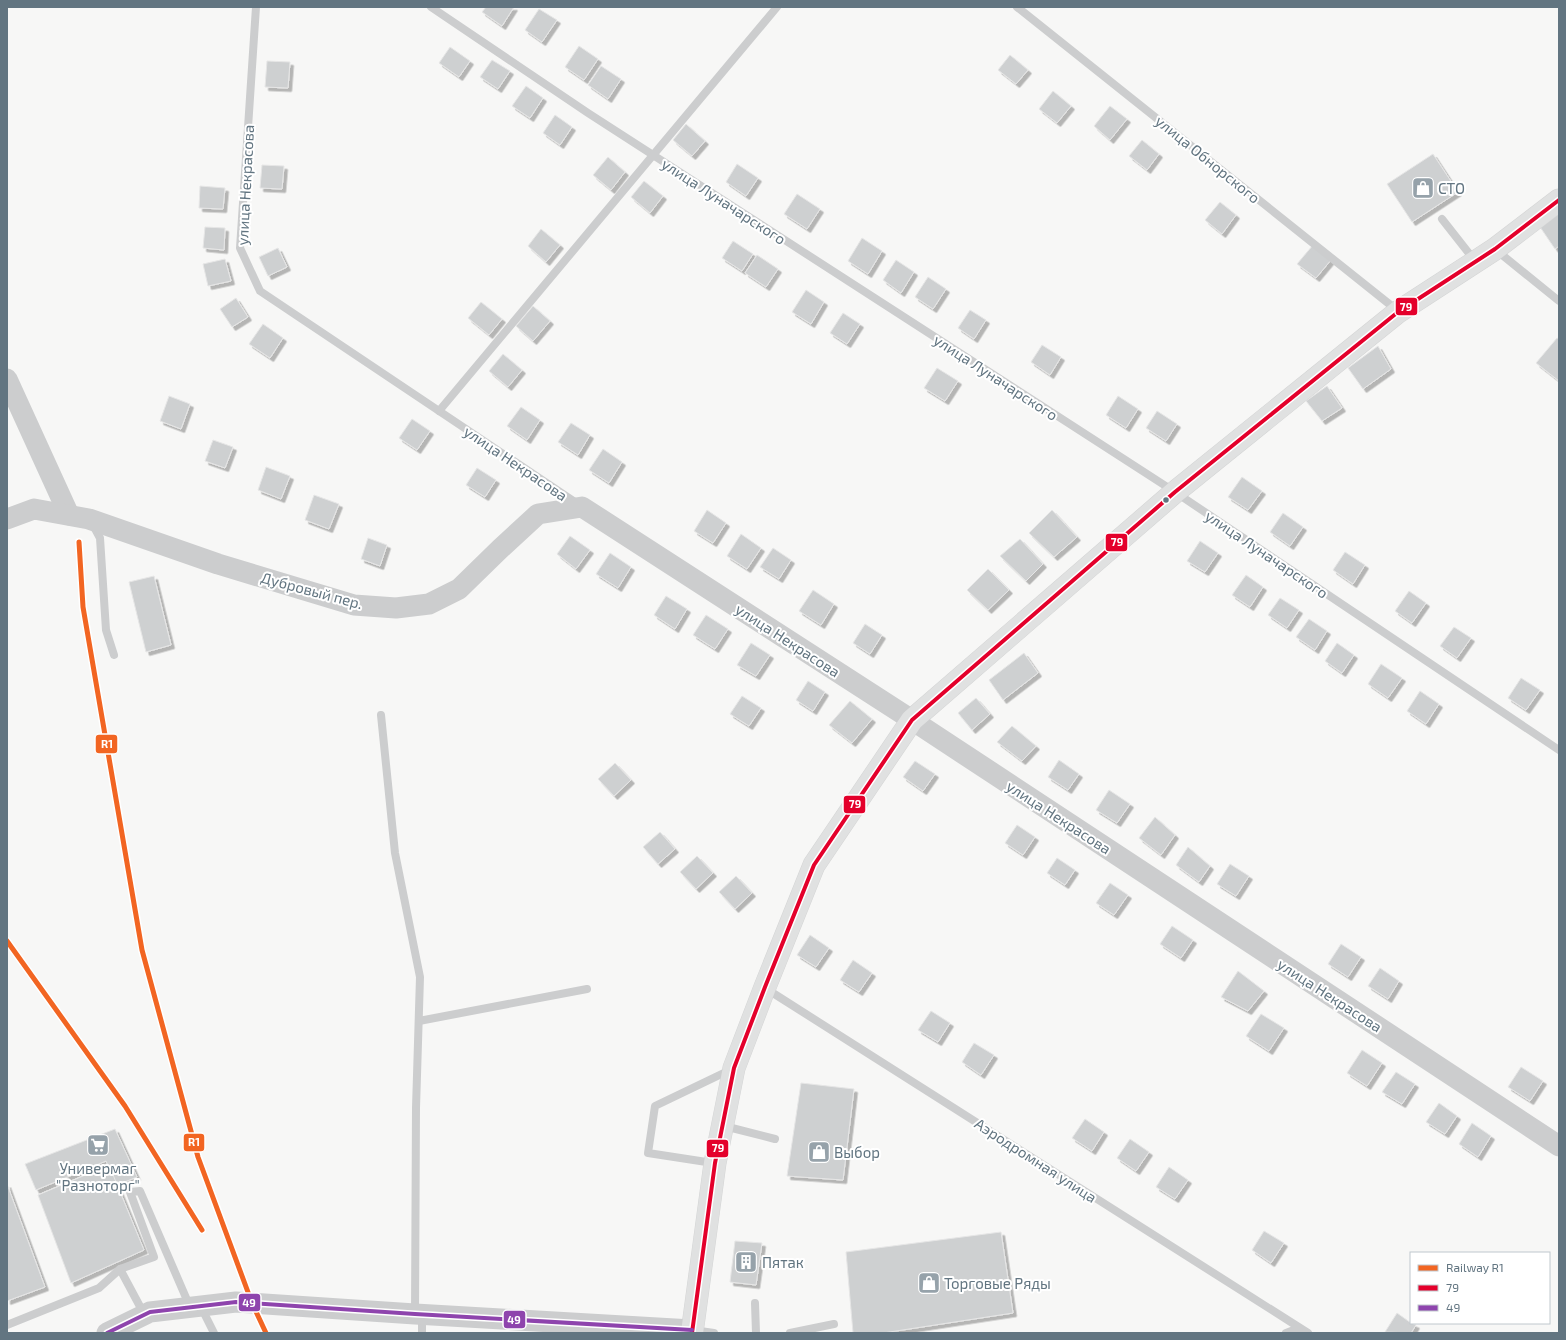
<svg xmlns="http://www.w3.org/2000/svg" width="1566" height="1340" font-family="'Exo 2',sans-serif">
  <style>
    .building { fill: #ced0d1; stroke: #e6e6e6; filter: url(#shadow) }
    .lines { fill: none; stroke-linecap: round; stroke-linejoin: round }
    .secondary-casing { stroke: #d4d5d5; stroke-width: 23 }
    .service { stroke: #cccdce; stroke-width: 8 }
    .tertiary { stroke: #cccdce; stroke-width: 21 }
    .secondary { stroke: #e0e1e1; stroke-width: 22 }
    .bus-1-casing { stroke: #fff; stroke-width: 7 }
    .bus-2-casing { stroke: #fff; stroke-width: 7 }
    .bus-1 { stroke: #e4002b; stroke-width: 4 }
    .bus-2 { stroke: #8e44ad; stroke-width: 4 }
    .rail-1-casing { stroke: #fff; stroke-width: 8 }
    .rail-1 { stroke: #f26522; stroke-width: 5 }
    .bus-dot { fill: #627581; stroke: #fff; stroke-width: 1.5 }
    .labels { text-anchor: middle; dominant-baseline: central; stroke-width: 4; stroke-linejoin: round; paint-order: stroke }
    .street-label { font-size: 15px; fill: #627581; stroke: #fff }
    .poi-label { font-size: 15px; fill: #627581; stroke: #fff; text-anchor: start }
    .line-badge { stroke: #fff; stroke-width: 1.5 }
    .badge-label { font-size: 11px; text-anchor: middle; font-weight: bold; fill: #fff }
  </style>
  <defs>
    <filter id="shadow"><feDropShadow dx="3.5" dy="3.5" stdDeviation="0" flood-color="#0004"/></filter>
  </defs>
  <rect width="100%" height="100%" fill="#f7f7f6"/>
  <g class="building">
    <path d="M486,7H514L502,26L482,12Z"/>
    <path d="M539,9L557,20L542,42L525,30Z"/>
    <path d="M579,46L598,59L584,80L565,67Z"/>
    <path d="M450,47L470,61L459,77L439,63Z"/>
    <path d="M1010,55L1028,70L1016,84L998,70Z"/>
    <path d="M492,60L510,71L498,89L480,77Z"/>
    <path d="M267,61L290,62L288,88L265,87Z"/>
    <path d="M601,66L621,79L608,99L588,85Z"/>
    <path d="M526,86L543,98L530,118L512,106Z"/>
    <path d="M1053,91L1071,106L1057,123L1039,109Z"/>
    <path d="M1110,106L1127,119L1110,140L1094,126Z"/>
    <path d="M555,115L572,127L560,145L543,133Z"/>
    <path d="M686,124L705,141L692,156L673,140Z"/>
    <path d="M1142,140L1159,154L1147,170L1129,156Z"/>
    <path d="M1433,154L1458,192L1412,222L1387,184Z"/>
    <path d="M608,157L625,172L611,190L593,175Z"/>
    <path d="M737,164L758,178L746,196L726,182Z"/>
    <path d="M262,165L284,166L282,189L260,188Z"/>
    <path d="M644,181L663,196L650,213L631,197Z"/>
    <path d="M200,186L225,188L223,209L199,208Z"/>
    <path d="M797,194L820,209L807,229L784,214Z"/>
    <path d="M1220,202L1236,215L1222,234L1205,220Z"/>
    <path d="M1559,208V246L1555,249L1538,224Z"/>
    <path d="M205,227L225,228L224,250L203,248Z"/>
    <path d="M541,229L560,245L546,262L528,246Z"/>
    <path d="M862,238L882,251L868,274L848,261Z"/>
    <path d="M733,241L753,254L742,271L722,258Z"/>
    <path d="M1313,245L1331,260L1316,278L1297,264Z"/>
    <path d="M278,248L287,267L268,276L259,257Z"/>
    <path d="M757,255L778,269L766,287L745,273Z"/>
    <path d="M225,259L231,281L208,286L203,264Z"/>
    <path d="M896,260L914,272L901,293L883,280Z"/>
    <path d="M928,277L946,289L933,309L915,297Z"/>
    <path d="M806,290L824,302L811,324L792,312Z"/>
    <path d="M236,298L248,317L232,327L220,309Z"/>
    <path d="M481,302L502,319L489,335L468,318Z"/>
    <path d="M533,306L550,321L533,341L516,326Z"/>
    <path d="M970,310L986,320L974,339L958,328Z"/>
    <path d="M843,313L860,324L847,344L830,333Z"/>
    <path d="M263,324L283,338L270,358L249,344Z"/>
    <path d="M1557,338L1559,339V381L1536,363Z"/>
    <path d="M1042,345L1061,357L1050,375L1031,362Z"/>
    <path d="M1378,346L1391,369L1363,389L1348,368Z"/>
    <path d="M503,354L522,370L508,387L489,371Z"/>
    <path d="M937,368L958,381L945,401L924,388Z"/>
    <path d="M1327,386L1342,408L1322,421L1306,401Z"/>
    <path d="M169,396L190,404L181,429L160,421Z"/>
    <path d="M1118,396L1138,409L1126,428L1106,415Z"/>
    <path d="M521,407L540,420L527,440L507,426Z"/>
    <path d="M1157,411L1177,424L1166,441L1146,428Z"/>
    <path d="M412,419L430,431L417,450L399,438Z"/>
    <path d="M571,423L590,435L578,455L558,442Z"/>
    <path d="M213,440L233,447L225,468L205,461Z"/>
    <path d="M603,449L622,462L609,483L589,470Z"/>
    <path d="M266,467L290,476L281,499L258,490Z"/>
    <path d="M477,468L496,480L485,497L466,485Z"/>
    <path d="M1242,477L1262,491L1248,510L1228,497Z"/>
    <path d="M314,495L339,504L329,529L305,520Z"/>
    <path d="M707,510L726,523L713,543L694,531Z"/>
    <path d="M1052,510L1077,537L1054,557L1029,533Z"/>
    <path d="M1283,513L1303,527L1290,546L1270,532Z"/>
    <path d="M741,534L761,548L747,569L727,556Z"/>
    <path d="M570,536L590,550L576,569L557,554Z"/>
    <path d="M368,538L387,545L380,566L361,559Z"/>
    <path d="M1020,539L1043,564L1026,581L1000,556Z"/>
    <path d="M1200,541L1218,553L1205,572L1187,561Z"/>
    <path d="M773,548L791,560L779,579L760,567Z"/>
    <path d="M1345,552L1365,565L1353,584L1333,570Z"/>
    <path d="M610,553L631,567L618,588L596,574Z"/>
    <path d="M988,569L1009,590L988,610L967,590Z"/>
    <path d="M1246,575L1263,587L1250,607L1232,595Z"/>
    <path d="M154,576L171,645L146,652L129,582Z"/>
    <path d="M813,590L834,604L821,625L799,611Z"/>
    <path d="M1409,591L1426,603L1412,623L1395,611Z"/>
    <path d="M666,596L687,609L675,629L654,615Z"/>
    <path d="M1280,598L1299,610L1287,628L1268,615Z"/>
    <path d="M706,615L728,629L715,649L693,635Z"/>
    <path d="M1309,619L1327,631L1315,650L1296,637Z"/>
    <path d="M865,624L882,635L870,654L853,643Z"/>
    <path d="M1454,627L1471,638L1457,658L1440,646Z"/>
    <path d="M751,643L770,655L756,676L737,665Z"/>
    <path d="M1337,643L1354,655L1342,673L1325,661Z"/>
    <path d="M1024,653L1038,673L1003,700L989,680Z"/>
    <path d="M1381,664L1402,678L1388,698L1368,684Z"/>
    <path d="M1521,678L1540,690L1526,710L1508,698Z"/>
    <path d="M808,681L825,692L813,711L796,700Z"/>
    <path d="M1420,691L1439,704L1426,724L1407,711Z"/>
    <path d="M742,696L761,708L749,726L730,714Z"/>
    <path d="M976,698L990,714L972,730L958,713Z"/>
    <path d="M850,701L872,719L852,743L829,725Z"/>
    <path d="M1012,726L1036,746L1022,761L997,742Z"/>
    <path d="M1059,760L1079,774L1068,790L1048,777Z"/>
    <path d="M915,761L935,774L923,791L903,777Z"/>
    <path d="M615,763L631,780L614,796L598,779Z"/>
    <path d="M1109,790L1130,804L1117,823L1096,810Z"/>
    <path d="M1155,817L1175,835L1161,855L1139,838Z"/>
    <path d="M1017,825L1035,837L1023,855L1005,843Z"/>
    <path d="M660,832L675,849L658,864L643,847Z"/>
    <path d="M1188,847L1210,866L1199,882L1176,865Z"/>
    <path d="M697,856L713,873L696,889L680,872Z"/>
    <path d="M1057,858L1075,870L1065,885L1047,873Z"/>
    <path d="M1230,864L1249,876L1236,896L1217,884Z"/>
    <path d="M736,876L752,893L735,909L719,892Z"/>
    <path d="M1110,883L1128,895L1114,915L1096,903Z"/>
    <path d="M1172,926L1193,940L1181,958L1160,944Z"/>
    <path d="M810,935L829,948L816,967L797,955Z"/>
    <path d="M1341,944L1361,957L1348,977L1328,964Z"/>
    <path d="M853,960L872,973L859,992L840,980Z"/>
    <path d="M1380,968L1399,981L1388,999L1368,986Z"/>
    <path d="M1238,971L1264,991L1248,1011L1221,997Z"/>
    <path d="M931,1011L950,1023L938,1042L918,1030Z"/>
    <path d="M1261,1014L1284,1028L1269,1051L1246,1036Z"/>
    <path d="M974,1043L994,1055L981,1075L962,1062Z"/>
    <path d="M1362,1050L1382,1063L1367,1086L1347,1073Z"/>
    <path d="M1521,1067L1543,1081L1530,1101L1508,1087Z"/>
    <path d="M1396,1072L1415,1084L1402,1104L1382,1092Z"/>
    <path d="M801,1083L854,1089L843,1180L787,1176Z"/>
    <path d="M1439,1103L1457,1116L1445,1134L1426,1122Z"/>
    <path d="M1085,1119L1104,1132L1092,1151L1072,1138Z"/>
    <path d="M1472,1123L1491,1136L1478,1157L1459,1144Z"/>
    <path d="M115,1129L137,1177L117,1185L106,1161L36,1190L25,1164Z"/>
    <path d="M1130,1139L1149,1152L1136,1171L1117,1158Z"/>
    <path d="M109,1165L144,1250L71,1283L38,1195Z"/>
    <path d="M1169,1167L1188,1180L1175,1199L1156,1187Z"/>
    <path d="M7,1184L45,1287L7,1301Z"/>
    <path d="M1264,1231L1284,1243L1271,1263L1252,1250Z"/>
    <path d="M1001,1232L1013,1313L883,1333H853L846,1252Z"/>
    <path d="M735,1241L762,1243L756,1285L730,1282Z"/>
    <path d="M1397,1313L1411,1323L1416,1325L1411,1333L1385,1332Z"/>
  </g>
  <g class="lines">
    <g class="secondary-casing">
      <path id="secondary" d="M692,1333L715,1163L734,1068L765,987L814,865L912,720L1175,492L1398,312L1495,249L1559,200"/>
    </g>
    <g class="service">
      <path d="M256,7L240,248L260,291L578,504"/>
      <path d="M431,7L588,113L1175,492L1559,750"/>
      <path d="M1017,7L1398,311"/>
      <path d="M1442,219L1475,261"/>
      <path d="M1496,250L1559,301"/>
      <path d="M439,411L777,7"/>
      <path d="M93,525L100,538L106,630L114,655"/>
      <path d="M381,715L395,853L420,977L416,1108L415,1314"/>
      <path d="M765,988L1308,1333"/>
      <path d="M419,1021L587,989"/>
      <path d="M724,1126L775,1139"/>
      <path d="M713,1163L648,1153L655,1106L730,1070"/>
      <path d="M120,1269L144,1314"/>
      <path d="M755,1303L756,1333"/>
      <path d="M201,1307L214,1333"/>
      <path d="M7,1325L99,1288L120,1269L154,1257L130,1192L140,1191L190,1307"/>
      <path d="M693,1330L714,1333"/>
      <path d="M422,1333V1315"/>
      <path d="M790,1333L834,1324"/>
      <path d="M1286,1333L1299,1328"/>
    </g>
    <g class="tertiary">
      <path d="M7,379L69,515"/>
      <path d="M7,519L34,509L89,519L218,564L354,605L396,608L429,604L459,589L500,549L538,514L582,507L912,720L1559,1146"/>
      <path d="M107,1333L150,1312L236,1302L415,1314L692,1330"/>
    </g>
    <use href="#secondary" class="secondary"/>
    <g class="bus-1-casing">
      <path id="bus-1" d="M692,1333L715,1163L734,1068L765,987L814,865L912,720L1175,492L1398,312L1495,249L1559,200"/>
    </g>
    <g class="bus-2-casing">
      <path id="bus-2" d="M107,1333L150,1312L236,1302L415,1314L692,1330"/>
    </g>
    <use href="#bus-1" class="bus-1"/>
    <use href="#bus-2" class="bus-2"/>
    <g class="rail-1-casing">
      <g id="rail-1">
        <path d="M79,542L83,607L142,950L198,1157L252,1303L266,1333"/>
        <path d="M7,941L125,1106L202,1230"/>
      </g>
    </g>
    <use href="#rail-1" class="rail-1"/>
  </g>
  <defs>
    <g id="shop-square" transform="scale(1.15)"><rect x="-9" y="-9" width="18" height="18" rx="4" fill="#96a2aa" stroke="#fff"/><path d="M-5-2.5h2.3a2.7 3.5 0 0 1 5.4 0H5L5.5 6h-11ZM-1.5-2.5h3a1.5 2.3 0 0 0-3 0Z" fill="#fff"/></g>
    <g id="supermarket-square" transform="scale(1.15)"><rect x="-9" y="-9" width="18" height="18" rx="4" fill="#96a2aa" stroke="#fff"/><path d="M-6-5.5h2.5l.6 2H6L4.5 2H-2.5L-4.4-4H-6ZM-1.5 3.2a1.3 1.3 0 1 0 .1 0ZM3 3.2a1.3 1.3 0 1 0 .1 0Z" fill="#fff"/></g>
    <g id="building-square" transform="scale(1.15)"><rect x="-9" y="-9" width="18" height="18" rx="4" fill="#96a2aa" stroke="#fff"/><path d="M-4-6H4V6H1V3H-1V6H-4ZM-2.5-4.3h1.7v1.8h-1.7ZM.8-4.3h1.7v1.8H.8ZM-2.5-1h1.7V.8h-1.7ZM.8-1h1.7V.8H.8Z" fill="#fff"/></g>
  </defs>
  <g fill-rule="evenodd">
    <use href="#shop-square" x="1423" y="188"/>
    <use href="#supermarket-square" x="98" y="1145"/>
    <use href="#shop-square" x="819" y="1152"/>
    <use href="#building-square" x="746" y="1262"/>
    <use href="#shop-square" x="929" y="1283"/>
  </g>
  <circle class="bus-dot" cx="1166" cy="500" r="3.5"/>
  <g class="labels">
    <g class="street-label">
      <text transform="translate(1208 159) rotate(39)">улица Обнорского</text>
      <text transform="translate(245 185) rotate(-87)">улица Некрасова</text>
      <text transform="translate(724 201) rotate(33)">улица Луначарского</text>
      <text transform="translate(996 377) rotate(33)">улица Луначарского</text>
      <text transform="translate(516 463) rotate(34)">улица Некрасова</text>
      <text transform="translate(1267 554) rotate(34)">улица Луначарского</text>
      <text transform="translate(312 590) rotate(15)">Дубровый пер.</text>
      <text transform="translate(788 640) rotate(33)">улица Некрасова</text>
      <text transform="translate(1059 817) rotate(33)">улица Некрасова</text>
      <text transform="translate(1330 995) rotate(33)">улица Некрасова</text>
      <text transform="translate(1036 1160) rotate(33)">Аэродромная улица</text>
    </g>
    <g class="poi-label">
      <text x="1438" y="188">СТО</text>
      <text x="834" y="1152">Выбор</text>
      <text x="98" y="1168" text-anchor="middle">Универмаг<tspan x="98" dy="17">"Разноторг"</tspan></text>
      <text x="762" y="1262">Пятак</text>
      <text x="944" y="1283">Торговые Ряды</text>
    </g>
  </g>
  <g class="line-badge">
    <rect x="1395" y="297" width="23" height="19" rx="4" fill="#e4002b"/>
    <rect x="1105" y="533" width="23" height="19" rx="4" fill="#e4002b"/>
    <rect x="95" y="734" width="23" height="20" rx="4" fill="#f26522"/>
    <rect x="843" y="795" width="23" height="19" rx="4" fill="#e4002b"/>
    <rect x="183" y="1133" width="22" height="19" rx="4" fill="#f26522"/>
    <rect x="706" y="1139" width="23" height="19" rx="4" fill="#e4002b"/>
    <rect x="238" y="1293" width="23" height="19" rx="4" fill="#8e44ad"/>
    <rect x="503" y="1310" width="23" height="19" rx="4" fill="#8e44ad"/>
  </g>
  <g class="badge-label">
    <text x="1406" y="311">79</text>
    <text x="1117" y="546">79</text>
    <text x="107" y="748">R1</text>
    <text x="855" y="808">79</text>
    <text x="194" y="1146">R1</text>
    <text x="718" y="1152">79</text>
    <text x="249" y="1307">49</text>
    <text x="514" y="1324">49</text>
  </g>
  <rect width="1566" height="1340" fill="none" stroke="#627581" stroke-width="16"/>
  <rect x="1410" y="1252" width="140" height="72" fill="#ffffff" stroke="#c0c8cd"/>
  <rect x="1418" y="1265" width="20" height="6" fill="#f26522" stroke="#c0c8cd"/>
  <text x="1446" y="1272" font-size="12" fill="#627581">Railway R1</text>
  <rect x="1418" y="1285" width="20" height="6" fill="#e4002b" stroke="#c0c8cd"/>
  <text x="1446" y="1292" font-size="12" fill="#627581">79</text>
  <rect x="1418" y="1305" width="20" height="6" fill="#8e44ad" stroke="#c0c8cd"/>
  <text x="1446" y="1312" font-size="12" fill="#627581">49</text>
</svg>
